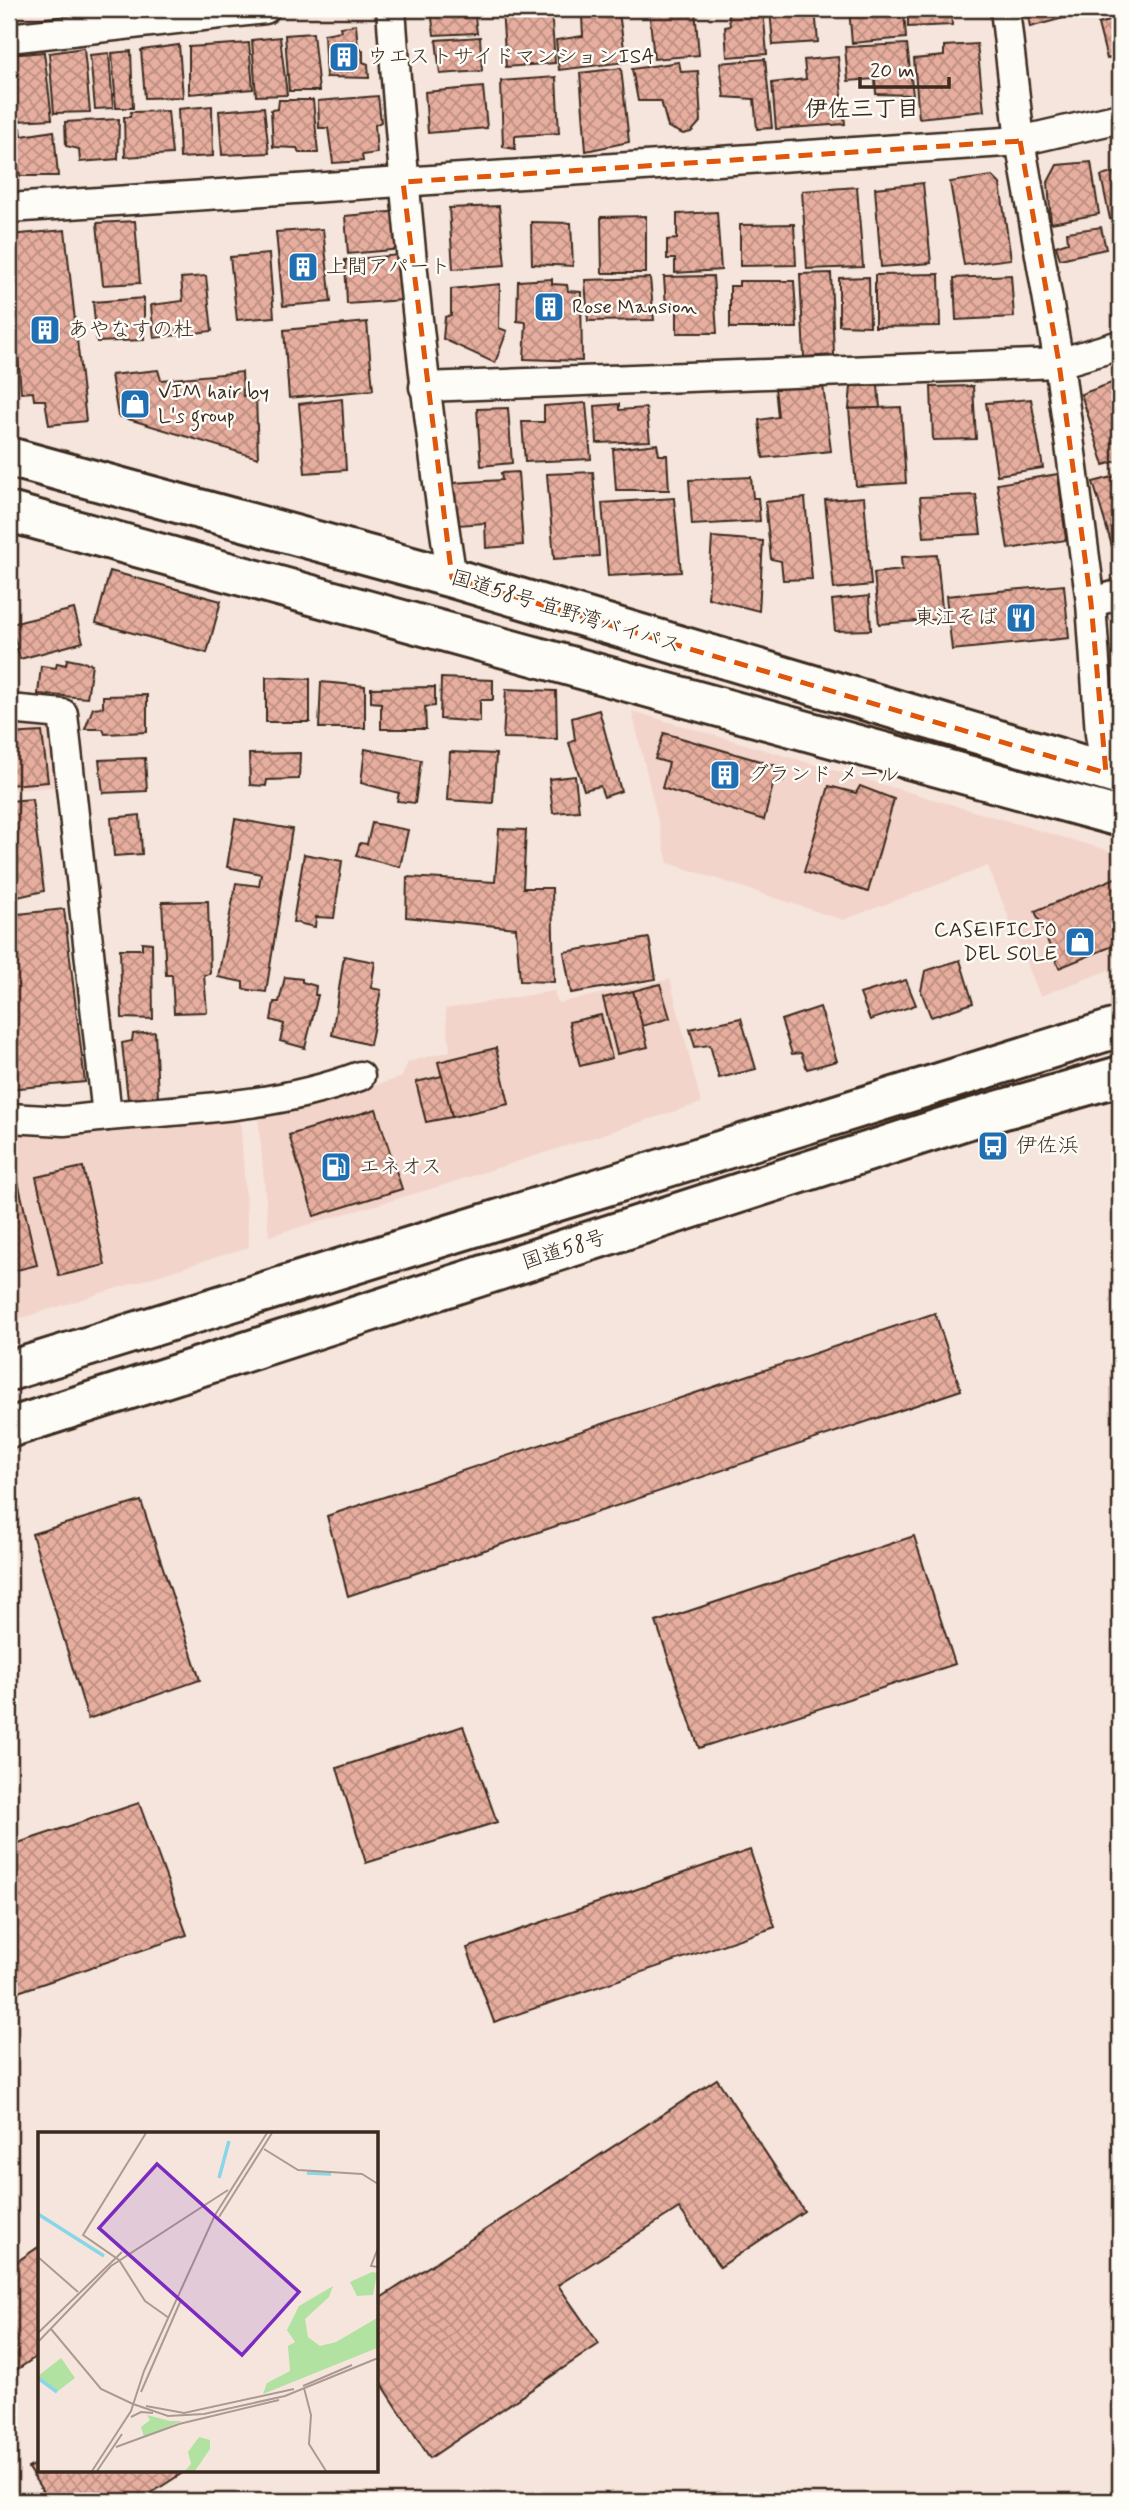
<svg xmlns="http://www.w3.org/2000/svg" width="1129" height="2510" font-family="Mynerve,'Klee One',sans-serif">
  <style>
    .built { fill: #f2d4ca }
    .building { fill: url(#building-cross-hatch); stroke: #3b2a1e; stroke-width: 2 }
    .lines { fill: none; stroke-linecap: round; stroke-linejoin: round }
    .minor-casing { stroke: #3b2a1e; stroke-width: 33 }
    .highway-casing { stroke: #3b2a1e; stroke-width: 44 }
    .minor { stroke: #fdfcf7; stroke-width: 28 }
    .highway { stroke: #fdfcf7; stroke-width: 38 }
    .marked { fill: none; stroke: #df570d; stroke-width: 5; stroke-dasharray: 14 9; stroke-linejoin: round }
    .labels { text-anchor: middle; dominant-baseline: central; stroke-width: 5; stroke-linejoin: round; paint-order: stroke }
    .poi-label { font-size: 21px; fill: #3b2a1e; stroke: #fdfcf7; text-anchor: start }
    .street-label { font-size: 21px; fill: #3b2a1e; stroke: #fdfcf7 }
    .neighbourhood-label { font-size: 23px; font-weight: bold; fill: #3b2a1e; stroke: #fdfcf7 }
    .inset-river { fill: none; stroke: #88d6e7; stroke-width: 3.5 }
    .inset-road { fill: none; stroke: #ab9a91; stroke-width: 2 }
    .view { fill: #7b2cbf; fill-opacity: 0.15; stroke: #7b2cbf; stroke-width: 3.5 }
    .inset-edge { fill: none; stroke: #3b2a1e; stroke-width: 3.5 }
  </style>
  <defs>
    <pattern id="building-cross-hatch" width="8" height="8" patternUnits="userSpaceOnUse" patternTransform="scale(1.75)"><rect width="8" height="8" fill="#e7ae9f"/><path d="M0 0l8 8M0 8l8-8" fill="none" stroke="#bc8e81"/></pattern>
  </defs>
  <rect width="100%" height="100%" fill="#f6e5dd"/>
  <filter id="ink" filterUnits="userSpaceOnUse"><feTurbulence type="fractalNoise" baseFrequency=".0143" numOctaves="2"/><feDisplacementMap in="SourceGraphic" scale="14" xChannelSelector="R" yChannelSelector="G"/><feConvolveMatrix kernelMatrix="1 2 1 2 8 2 1 2 1" color-interpolation-filters="sRGB"/></filter>
  <g filter="url(#ink)">
    <g class="built">
      <path d="M632,711L1120,854V966L1040,996L988,866L843,920L668,863Z"/>
      <path d="M9,726H54L61,786L9,791Z"/>
      <path d="M670,979L701,1103L434,1188L269,1236L258,1114L318,1103L402,1077L408,1062L450,1051L445,1009L554,991L558,1003Z"/>
      <path d="M240,1116L249,1247L9,1322V1128Z"/>
    </g>
    <g class="building">
      <path d="M431,9H474L477,33L434,35Z"/>
      <path d="M502,9H551L555,63L506,67Z"/>
      <path d="M649,9H695L699,55L654,59Z"/>
      <path d="M728,9H763L767,54L727,57L725,27L730,26Z"/>
      <path d="M770,9H815L818,42L773,45Z"/>
      <path d="M849,9H904L906,38L852,43Z"/>
      <path d="M908,9H951L952,25L908,27Z"/>
      <path d="M1027,9H1085L1086,12L1030,27Z"/>
      <path d="M619,13L626,62L559,70L556,40L583,36L582,17Z"/>
      <path d="M1120,18V55L1107,59L1098,24Z"/>
      <path d="M356,25L358,47L363,51V62L368,64L369,78L326,77L324,34L341,31L340,27Z"/>
      <path d="M313,33L319,91H289L285,35Z"/>
      <path d="M280,37L287,95L256,96L252,40Z"/>
      <path d="M480,37L482,71L440,74L436,40Z"/>
      <path d="M249,43L253,89L189,94V47Z"/>
      <path d="M907,44L913,95L876,94L875,79L848,81L845,47Z"/>
      <path d="M977,44L984,111L919,118L914,59L944,56V46Z"/>
      <path d="M179,45L183,97L145,98L141,50Z"/>
      <path d="M84,48L90,112L54,113L49,53Z"/>
      <path d="M131,51L133,108H116L112,53Z"/>
      <path d="M44,52L52,119L16,121L9,55Z"/>
      <path d="M109,53L113,108L95,109L90,55Z"/>
      <path d="M838,57L845,124L776,129L772,83L806,79L804,60Z"/>
      <path d="M765,59L772,128L757,129L754,99L724,97L720,63Z"/>
      <path d="M679,62L681,72L698,71L701,121L691,132L683,134L668,127L661,101H638L632,69Z"/>
      <path d="M621,68L629,142L586,151L580,73Z"/>
      <path d="M556,77L559,133L515,136V149L503,147L501,81Z"/>
      <path d="M483,87L487,128L428,133L425,92Z"/>
      <path d="M378,96L381,122L375,125L377,153L362,155L363,161L333,163L328,128H319L318,101Z"/>
      <path d="M279,100H313L318,153H299L297,148L273,147L271,110L278,109Z"/>
      <path d="M212,106L213,156L180,158L178,109Z"/>
      <path d="M264,107L269,153L222,155L219,111Z"/>
      <path d="M168,111L172,154L125,157L124,117H130L131,112Z"/>
      <path d="M119,119L118,159L80,162L79,149L66,146L65,122Z"/>
      <path d="M21,128L22,136L54,131L58,176H20L17,156H9V129Z"/>
      <path d="M1091,162L1099,214L1051,223L1048,182L1057,165Z"/>
      <path d="M1120,171V217L1110,219L1101,176Z"/>
      <path d="M992,176L1000,184L1011,259L964,265L950,182Z"/>
      <path d="M923,183L931,263L881,267L875,188Z"/>
      <path d="M857,187L863,267L807,269L802,191Z"/>
      <path d="M499,206L505,265L453,269L449,208Z"/>
      <path d="M400,211L402,249L348,254L345,216Z"/>
      <path d="M717,212L721,270L675,273V259H667V240L677,239V214Z"/>
      <path d="M646,216V273H602L601,217Z"/>
      <path d="M135,221L140,283L103,285L97,223Z"/>
      <path d="M531,222L571,223L573,266L532,264Z"/>
      <path d="M794,224L796,265L740,266V225Z"/>
      <path d="M1101,227L1106,249L1060,259L1056,246L1068,242L1067,232Z"/>
      <path d="M323,229L331,302L283,306L276,232Z"/>
      <path d="M65,230L86,421L49,425L45,400H34L33,392L21,393L9,235Z"/>
      <path d="M269,254L274,317L237,320L230,257Z"/>
      <path d="M399,255L403,300L347,304L345,260Z"/>
      <path d="M831,273L834,355L804,357L800,274Z"/>
      <path d="M939,274L940,326L875,327V275Z"/>
      <path d="M1011,275L1014,317L956,320L954,278Z"/>
      <path d="M206,276L212,331L154,338L151,305L183,301L181,278Z"/>
      <path d="M713,276L717,333H677V308L666,307L664,277Z"/>
      <path d="M869,277L870,326L839,325V278Z"/>
      <path d="M650,278L654,320L588,321L585,280Z"/>
      <path d="M552,279V284L567,285L568,291L581,292L582,361L524,359L526,322L517,321L518,281Z"/>
      <path d="M739,281H794L797,328H730V286H739Z"/>
      <path d="M500,284L499,328L507,331L495,363L443,339L445,317L451,315V289Z"/>
      <path d="M144,298V340L97,342L93,302Z"/>
      <path d="M367,322L373,390L289,398L284,330Z"/>
      <path d="M158,370L161,380L242,372L243,396L256,395L258,458L118,416L111,375Z"/>
      <path d="M1120,380V460L1104,465L1081,394Z"/>
      <path d="M823,385L831,451L763,458L759,420L778,417L775,387Z"/>
      <path d="M851,386H878L880,408L849,409Z"/>
      <path d="M973,386L976,439L933,440L931,387Z"/>
      <path d="M342,399L346,470L305,473L299,404Z"/>
      <path d="M1031,399L1043,468L997,475L986,403Z"/>
      <path d="M586,403L591,459L525,462L522,422H544V406Z"/>
      <path d="M619,404V410L646,408L650,441L597,443L595,406Z"/>
      <path d="M901,407L906,483L856,486L849,409Z"/>
      <path d="M508,408L512,463L481,466L477,409Z"/>
      <path d="M657,444L659,455H667L669,490H616L613,449Z"/>
      <path d="M518,472L523,545L486,548L485,523L458,525L453,483L502,480L501,473Z"/>
      <path d="M593,472L599,556L554,559L547,474Z"/>
      <path d="M1058,474L1066,540L1008,549L997,484Z"/>
      <path d="M1120,475V544L1112,546L1093,482Z"/>
      <path d="M751,477L753,498H758L760,521L692,525L689,480Z"/>
      <path d="M976,495L981,534L924,537L920,497Z"/>
      <path d="M864,497L871,585L834,589L825,500Z"/>
      <path d="M674,498L681,572L608,576L602,503Z"/>
      <path d="M805,498L812,579L783,580L781,561L771,559L765,502Z"/>
      <path d="M712,537L763,541L759,611L708,598Z"/>
      <path d="M937,555L943,619L879,624L874,573L902,570L901,557Z"/>
      <path d="M110,571L221,601L207,653L96,623Z"/>
      <path d="M1064,585L1069,638L952,650L946,596Z"/>
      <path d="M869,596L871,630L835,631L832,600Z"/>
      <path d="M74,609L83,642L20,659L11,624Z"/>
      <path d="M67,659L92,664L87,698L38,694L41,666L56,668L57,663L66,665Z"/>
      <path d="M266,677L310,679V722H266Z"/>
      <path d="M441,678L493,680V700H480V722L440,719Z"/>
      <path d="M321,682L365,686V728H319Z"/>
      <path d="M435,687V706L425,707L426,729H381V703L371,702V688Z"/>
      <path d="M506,689L556,691L557,739L503,738Z"/>
      <path d="M147,695V732L105,734L103,729H85L93,708L103,707V696Z"/>
      <path d="M599,710L621,791L604,797L600,786L584,790L569,743L575,740L572,718Z"/>
      <path d="M42,732L48,782L9,785V734Z"/>
      <path d="M664,733L787,769L783,782L774,781L764,820L662,788L669,763L655,759Z"/>
      <path d="M365,749L421,760L415,803L397,801L399,793L361,783Z"/>
      <path d="M450,752L496,754L493,803L447,800Z"/>
      <path d="M300,753L299,779L267,780L266,786L250,785L249,754Z"/>
      <path d="M145,758L147,791L103,793L99,760Z"/>
      <path d="M575,776L579,811L553,813L549,779Z"/>
      <path d="M829,786L856,793L860,786L894,799L868,892L804,872Z"/>
      <path d="M32,799L44,891L9,899V801Z"/>
      <path d="M140,815L142,854L114,856L111,818Z"/>
      <path d="M235,819L292,829L266,992L243,989V982L218,977L236,883L259,886L261,874L227,867Z"/>
      <path d="M372,823L408,830L400,867L356,856L360,843L367,844Z"/>
      <path d="M499,829L526,830L523,888H552L554,982L520,981L516,928L406,917L407,877L495,882Z"/>
      <path d="M304,854L342,861L334,918L316,917L315,927L293,922Z"/>
      <path d="M1120,876V943L1059,968L1035,911Z"/>
      <path d="M208,901L210,974L204,975L207,1012L174,1013L172,975H166L162,902Z"/>
      <path d="M64,909L85,1082L9,1089V915Z"/>
      <path d="M649,938L656,979L571,993L564,952Z"/>
      <path d="M142,942L152,943L153,1019L122,1018L120,949H142Z"/>
      <path d="M344,956L375,962L371,988L381,990L370,1045L332,1035Z"/>
      <path d="M960,960L973,1003L931,1017L921,991L925,971Z"/>
      <path d="M285,977L302,979V982L316,986L315,995H318L305,1048L280,1041L284,1024L271,1020L274,1002H279Z"/>
      <path d="M906,980L916,1005L870,1020L860,994Z"/>
      <path d="M660,984L670,1018L642,1026L633,991Z"/>
      <path d="M633,991L648,1047L617,1054L603,998Z"/>
      <path d="M820,1007L837,1061L807,1069L801,1053L792,1054L781,1020Z"/>
      <path d="M601,1015L612,1058L580,1066L569,1022Z"/>
      <path d="M741,1018L756,1069L719,1078L710,1045L695,1047L690,1029Z"/>
      <path d="M155,1032L158,1097L128,1100L122,1043L132,1041L133,1034Z"/>
      <path d="M496,1048L509,1104L452,1117L438,1062Z"/>
      <path d="M442,1076L452,1117L426,1122L416,1082Z"/>
      <path d="M376,1109L402,1189L314,1216L289,1135Z"/>
      <path d="M83,1167L105,1265L59,1276L36,1177Z"/>
      <path d="M15,1168L37,1265L9,1272V1169Z"/>
      <path d="M935,1313L961,1390L348,1596L327,1516Z"/>
      <path d="M141,1501L200,1680L88,1719L32,1534Z"/>
      <path d="M914,1536L955,1664L699,1748L656,1622Z"/>
      <path d="M463,1726L497,1822L366,1863L337,1768Z"/>
      <path d="M139,1803L187,1935L9,1995V1846Z"/>
      <path d="M750,1850L775,1927L494,2022L467,1948Z"/>
      <path d="M717,2079L804,2211L720,2267L679,2208L558,2285L599,2344L430,2458L376,2375V2301Z"/>
      <path d="M40,2246V2354L9,2375V2267Z"/>
      <path d="M40,2461V2470H187L139,2501H49L28,2468Z"/>
    </g>
    <g class="lines">
      <g class="minor-casing">
        <g id="minor">
          <path d="M391,9C404,199 422,389 452,578"/>
          <path d="M1005,9L1020,141L1059,363L1091,603L1100,734L1106,773"/>
          <path d="M9,38L265,9"/>
          <path d="M9,208L1020,141L1120,118"/>
          <path d="M424,387L1059,363L1120,345"/>
          <path d="M1091,603L1120,594"/>
          <path d="M9,709L63,714L107,1116L64,1121L9,1118"/>
          <path d="M107,1116C195,1109 277,1107 360,1076"/>
        </g>
      </g>
      <g class="highway-casing">
        <g id="highway">
          <path d="M9,457L452,578L1120,776"/>
          <path d="M9,512L1120,817"/>
          <path d="M9,1371L1120,1027"/>
          <path d="M9,1428L966,1120L1120,1076"/>
        </g>
      </g>
      <use href="#minor" class="minor"/>
      <use href="#highway" class="highway"/>
    </g>
  </g>
  <path class="marked" d="M1020,141L1059,363L1091,603L1106,773L452,578L403,182Z"/>
  <defs>
    <g id="building-square" transform="scale(1.575)"><rect x="-9" y="-9" width="18" height="18" rx="4" fill="#1f6fb2" stroke="#fdfcf7"/><path d="M-4-6H4V6H1V3H-1V6H-4ZM-2.5-4.3h1.7v1.8h-1.7ZM.8-4.3h1.7v1.8H.8ZM-2.5-1h1.7V.8h-1.7ZM.8-1h1.7V.8H.8Z" fill="#fff"/></g>
    <g id="shop-square" transform="scale(1.575)"><rect x="-9" y="-9" width="18" height="18" rx="4" fill="#1f6fb2" stroke="#fdfcf7"/><path d="M-5-2.5h2.3a2.7 3.5 0 0 1 5.4 0H5L5.5 6h-11ZM-1.5-2.5h3a1.5 2.3 0 0 0-3 0Z" fill="#fff"/></g>
    <g id="restaurant-square" transform="scale(1.575)"><rect x="-9" y="-9" width="18" height="18" rx="4" fill="#1f6fb2" stroke="#fdfcf7"/><path d="M-5-6h1v4h1v-4h1v4h1v-4h1v5L-1.5 .5V6h-2V.5L-5-1ZM5-6V6H3V1.5H1.5Q1.5-4 5-6Z" fill="#fff"/></g>
    <g id="bus-square" transform="scale(1.575)"><rect x="-9" y="-9" width="18" height="18" rx="4" fill="#1f6fb2" stroke="#fdfcf7"/><path d="M-5-6H5V4H4V6H2V4H-2V6H-4V4H-5ZM-3.5-4V0h7V-4ZM-3.5 1.2v1.5H-2V1.2ZM2 1.2v1.5H3.5V1.2Z" fill="#fff"/></g>
    <g id="fuel-square" transform="scale(1.575)"><rect x="-9" y="-9" width="18" height="18" rx="4" fill="#1f6fb2" stroke="#fdfcf7"/><path d="M-5.5-6h7V0h2V4h1.3V-2.5L3-4.5l.8-.8L6-3V5H2.5V1h-1V6h-7ZM-4.2-4.7v3.2H.2V-4.7Z" fill="#fff"/></g>
  </defs>
  <g fill-rule="evenodd">
    <use href="#building-square" x="344" y="57"/>
    <use href="#building-square" x="303" y="267"/>
    <use href="#building-square" x="549" y="307"/>
    <use href="#building-square" x="45" y="330"/>
    <use href="#shop-square" x="135" y="404"/>
    <use href="#restaurant-square" x="1021" y="618"/>
    <use href="#building-square" x="725" y="775"/>
    <use href="#shop-square" x="1080" y="942"/>
    <use href="#bus-square" x="993" y="1146"/>
    <use href="#fuel-square" x="336" y="1167"/>
  </g>
  <g class="labels">
    <g class="poi-label">
      <text x="367" y="57">ウエストサイドマンションISA</text>
      <text x="326" y="267">上間アパート</text>
      <text x="572" y="307">Rose Mansion</text>
      <text x="68" y="330">あやなすの杜</text>
      <text x="158" y="392">VIM hair by<tspan x="158" dy="24">L's group</tspan></text>
      <text x="998" y="618" text-anchor="end">東江そば</text>
      <text x="748" y="775">グランド メール</text>
      <text x="1057" y="930" text-anchor="end">CASEIFICIO<tspan x="1057" dy="24">DEL SOLE</tspan></text>
      <text x="1016" y="1146">伊佐浜</text>
      <text x="359" y="1167">エネオス</text>
    </g>
    <g class="street-label">
      <text transform="translate(566 612) rotate(17)">国道58号 宜野湾バイパス</text>
      <text transform="translate(564 1250) rotate(-18)">国道58号</text>
    </g>
    <g class="neighbourhood-label">
      <text x="862" y="110">伊佐三丁目</text>
    </g>
  </g>
  <g transform="translate(38 2132)">
    <rect width="340" height="340" fill="#f6e5dd"/>
    <path d="M334,140L339,141L335,163L319,164L312,150ZM295,154L291,165L267,187L270,205L282,214L298,210L339,186V216L225,262L229,251L252,239L250,214L257,210L249,198L261,174ZM109,283L132,289H144L106,305L103,295L112,288Z" fill="#b1e2a2"/>
    <path d="M161,305L172,308V317L157,339H147L153,332L150,320Z" fill="#b1e2a2"/>
    <path d="M23,226L37,246L20,259L0,244Z" fill="#b1e2a2"/>
    <path class="inset-river" d="M269,41L293,42M181,46L191,9M0,82L66,124M0,246L19,260"/>
    <path class="inset-road" d="M108,1L45,103L81,128L107,169L131,186M226,17L260,38L324,42L340,52M181,85L234,1M340,116L333,134L340,135M0,125L40,160M13,197L63,257L95,272M0,201L84,120M0,210L73,134L190,58M265,254L314,233M266,256L273,283L271,312L288,339M103,260L143,168M95,272L130,284L166,282L247,264L340,226M108,274L146,281L256,257M93,285L103,280L115,281M78,315L141,292L241,268M54,339L93,279L106,239L177,83L229,1M59,339L84,302"/>
    <path class="view" d="M119,32L261,160L204,223L61,96Z"/>
    <rect width="340" height="340" class="inset-edge"/>
  </g>
  <rect width="1129" height="2510" fill="none" stroke="#fdfcf7" stroke-width="35"/>
  <rect x="18" y="18" width="1094" height="2475" fill="none" stroke="#3b2a1e" stroke-width="2.5" filter="url(#ink)"/>
  <path d="M860 77v10h89v-10" fill="none" stroke="#3b2a1e" stroke-width="3.5"/>
  <text x="870" y="77" font-size="21" fill="#3b2a1e" stroke="#fdfcf7" stroke-width="5" paint-order="stroke">20 m</text>
</svg>
